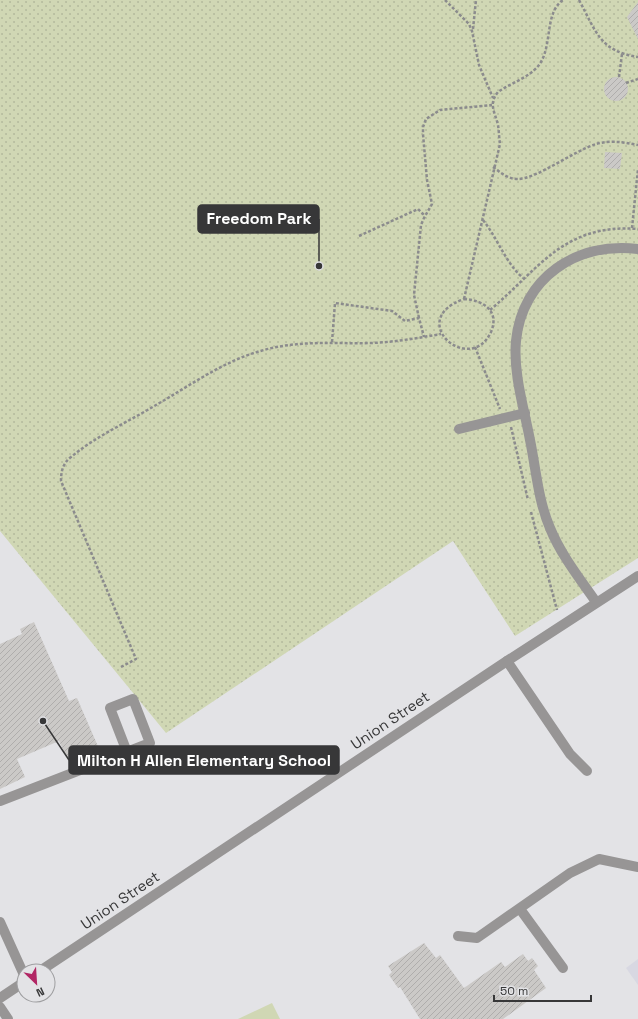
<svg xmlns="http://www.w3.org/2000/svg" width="638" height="1019" font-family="'Space Grotesk',sans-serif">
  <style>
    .built { fill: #d8d8e2 }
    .green { fill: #d0d7b4 }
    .park { fill: url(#park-dots) }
    .building { fill: url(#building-hatch) }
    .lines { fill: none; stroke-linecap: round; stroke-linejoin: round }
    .path { stroke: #8b8b8d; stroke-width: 2.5; stroke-dasharray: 3 2; stroke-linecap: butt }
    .minor { stroke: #979595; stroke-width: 10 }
    .labels { text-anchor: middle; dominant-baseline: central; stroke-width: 4; stroke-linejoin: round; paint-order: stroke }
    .street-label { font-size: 15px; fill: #373738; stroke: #e3e3e6 }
    .leader { fill: none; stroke: #373738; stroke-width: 1.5 }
    .callout-dot { fill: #373738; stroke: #e3e3e6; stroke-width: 1.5 }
    .callout { fill: #373738; stroke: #373738; stroke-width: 1.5 }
    .callout-label { font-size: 16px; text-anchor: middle; font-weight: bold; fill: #fff }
  </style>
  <defs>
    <pattern id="park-dots" width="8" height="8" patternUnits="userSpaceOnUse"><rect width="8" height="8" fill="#d0d7b4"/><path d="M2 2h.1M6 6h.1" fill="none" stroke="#b3b99c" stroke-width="1.8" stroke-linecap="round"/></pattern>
    <pattern id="building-hatch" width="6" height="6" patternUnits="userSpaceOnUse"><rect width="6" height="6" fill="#cbc9c7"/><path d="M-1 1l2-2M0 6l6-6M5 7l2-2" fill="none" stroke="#afadac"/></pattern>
  </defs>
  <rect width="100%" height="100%" fill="#e3e3e6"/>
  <path class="built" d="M638,959V985L626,968Z"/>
  <path class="green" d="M272,1003L280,1019H238Z"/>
  <path class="park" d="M0,0H638V558L515,636L453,541L166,733L0,531Z"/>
  <g class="building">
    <path d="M638,2V39L627,17Z"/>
    <circle cx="616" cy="89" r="12"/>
    <path d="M605,152L622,153L620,169L604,168Z"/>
    <path d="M34,622L69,701L77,698L100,751L70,764L59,741L17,759L25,777L0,789V644L22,634L20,629Z"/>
    <path d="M424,943L436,958L440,955L464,988L501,962L505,967L523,954L528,961L532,958L538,966L534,970L546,988L503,1019H420L400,987L398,988L389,975L392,972L388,966Z"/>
  </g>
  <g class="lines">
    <g class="path">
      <path d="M445,0L469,24L472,31L479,65L493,98"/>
      <path d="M579,0C596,31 599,51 638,57"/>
      <path d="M473,29L476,0"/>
      <path d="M619,77L622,54"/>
      <path d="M626,83L638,79"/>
      <path d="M493,167C501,173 508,179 518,179C536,179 574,151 596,144C610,140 623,142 638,145"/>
      <path d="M483,220C498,239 505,262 523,278"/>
      <path d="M632,228L638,169"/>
      <path d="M359,236L418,209L425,216"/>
      <path d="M464,299L500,144C499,138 499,131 498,125C495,112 488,104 498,92C511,83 530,77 539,65C553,46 544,13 563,0"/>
      <path d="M464,299C483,300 500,311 491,332C470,377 404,320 464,299Z"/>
      <path d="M490,310C539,269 564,223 638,229"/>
      <path d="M419,318L414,295L421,225L424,218L432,204L427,180L423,134V127L426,119L440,110L492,105"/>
      <path d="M332,342L335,303L392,311L405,321L419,318L424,337"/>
      <path d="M475,347L500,409"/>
      <path d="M511,427L528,500"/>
      <path d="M531,512L557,610"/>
      <path d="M121,667L136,659L61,481C61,471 63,463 71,457C96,436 128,422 156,405C191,385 225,360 264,350C300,340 335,344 372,343C395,342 418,338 441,334"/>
    </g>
    <g class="minor">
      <path d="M459,429L525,413"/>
      <path d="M596,602C580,579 561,555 550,528C538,500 536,469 530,440C524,408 513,373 516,341C522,278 577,241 638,249"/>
      <path d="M507,661L570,754L587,771"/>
      <path d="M0,801L150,743L133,699L110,708L127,752"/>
      <path d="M520,909L563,968"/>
      <path d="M0,922L24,975"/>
      <path d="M458,936L477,938L570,873L599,859L638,867"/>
      <path d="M40,971L507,661L638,576"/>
      <path d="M0,998L24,982"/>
      <path d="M0,1007L8,1019"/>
    </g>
  </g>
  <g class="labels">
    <g class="street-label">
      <text transform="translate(390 720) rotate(-34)">Union Street</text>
      <text transform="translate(120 900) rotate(-34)">Union Street</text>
    </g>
  </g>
  <path class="leader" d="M319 266L319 219M43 721L69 760"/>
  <g class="callout-dot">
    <circle cx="319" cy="266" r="4"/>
    <circle cx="43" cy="721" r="4"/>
  </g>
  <g class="callout">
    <rect x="198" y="205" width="121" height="28" rx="4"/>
    <rect x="69" y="746" width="270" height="28" rx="4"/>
  </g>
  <g class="callout-label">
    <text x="259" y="224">Freedom Park</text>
    <text x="204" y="766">Milton H Allen Elementary School</text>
  </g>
  <g transform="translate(36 983) rotate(155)"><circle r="19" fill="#e3e3e6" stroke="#9e9ea0"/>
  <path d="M0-3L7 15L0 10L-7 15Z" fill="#b22765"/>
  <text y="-6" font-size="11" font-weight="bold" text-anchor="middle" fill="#373738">N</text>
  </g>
  <path d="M494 995v6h97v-6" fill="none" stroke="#373738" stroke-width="2"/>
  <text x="500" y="995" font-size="12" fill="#373738" stroke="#e3e3e6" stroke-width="3" paint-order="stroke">50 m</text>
</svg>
